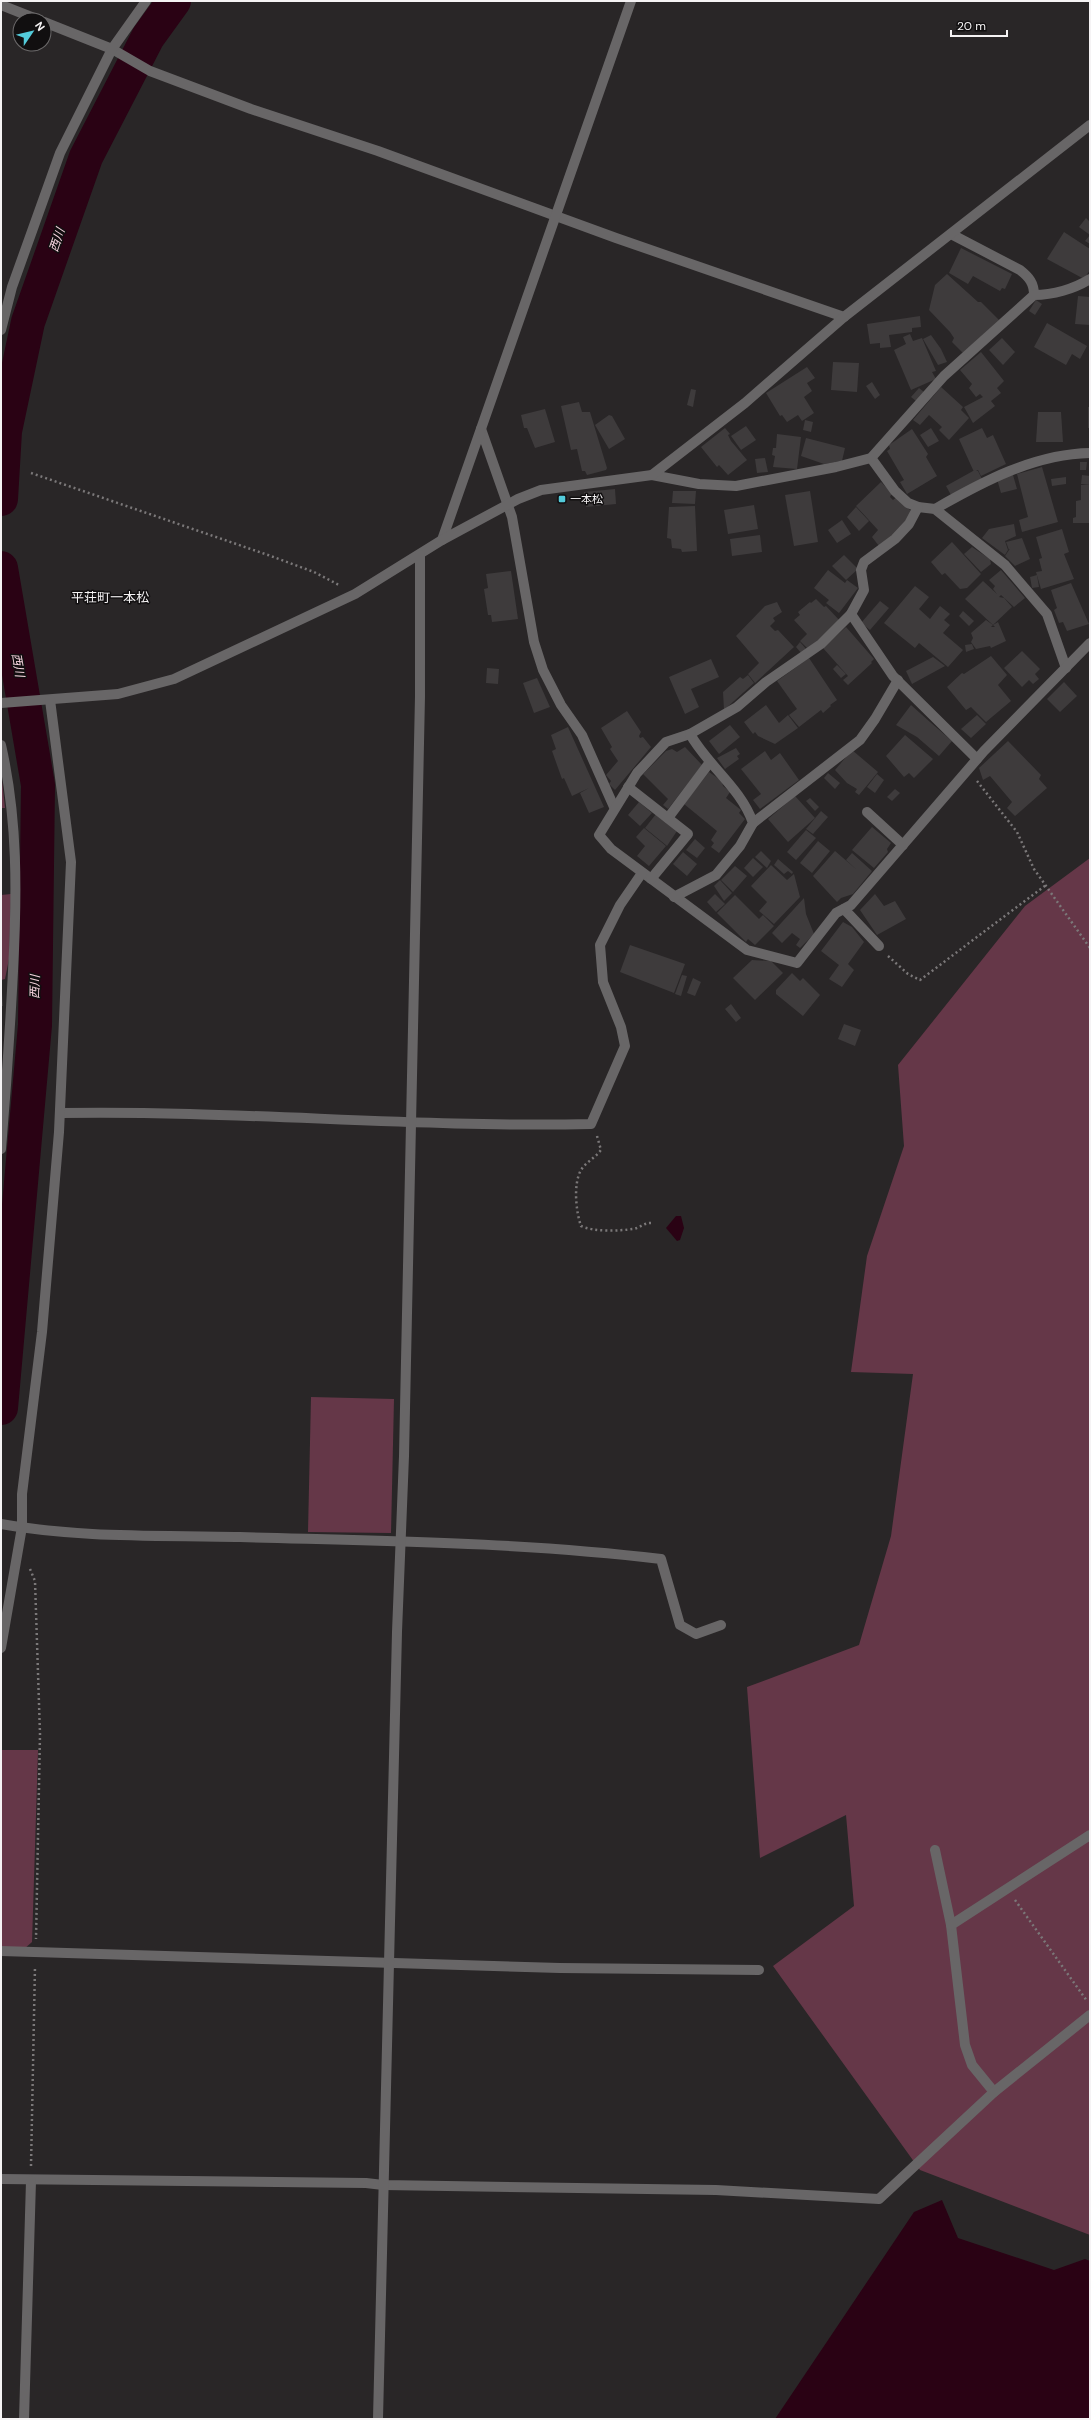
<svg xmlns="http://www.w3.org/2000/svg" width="1091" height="2420" font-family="'DM Sans','Noto Sans JP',sans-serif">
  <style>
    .green { fill: #653748 }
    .water { fill: #2a0214 }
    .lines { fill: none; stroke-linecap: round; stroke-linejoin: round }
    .river { stroke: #2a0214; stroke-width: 34 }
    .building { fill: #3e3b3c }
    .path { stroke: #7b7879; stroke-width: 2.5; stroke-dasharray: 2 3; stroke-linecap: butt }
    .service { stroke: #686667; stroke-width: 10 }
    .minor { stroke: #686667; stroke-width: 10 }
    .poi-dot { fill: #53cbda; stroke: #110f10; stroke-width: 1.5 }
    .labels { text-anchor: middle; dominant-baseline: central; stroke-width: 3; stroke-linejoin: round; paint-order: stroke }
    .poi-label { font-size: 11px; fill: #f5f3f4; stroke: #110f10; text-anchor: start }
    .water-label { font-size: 12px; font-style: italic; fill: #f8d5e0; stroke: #110f10 }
    .quarter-label { font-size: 13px; fill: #f5f3f4; stroke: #110f10 }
  </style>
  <rect width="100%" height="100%" fill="#292627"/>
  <g class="green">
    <path d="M1,770V772L5,808H1Z"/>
    <path d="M1090,858V2235L920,2170L773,1966L854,1906L846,1815L760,1858L747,1687L859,1645L891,1536L913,1374L851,1372L867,1256L904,1146L898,1065L1025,906Z"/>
    <path d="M11,894L9,959L5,979L1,980V895Z"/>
    <path d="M311,1397L394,1399L391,1533L308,1532Z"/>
    <path d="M1,1750H38L32,1942L24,1949H1Z"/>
  </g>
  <g class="water">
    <path d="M676,1216H681L684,1228L680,1240L677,1241L666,1228Z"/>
    <path d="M942,2200L958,2238L1054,2270L1085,2259L1090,2261V2419H775L914,2212Z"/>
  </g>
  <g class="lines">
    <g class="river">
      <path d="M1,499L5,431L28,322L86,157L148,37L174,1"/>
      <path d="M1,568L38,785L35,1025L1,1408"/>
    </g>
  </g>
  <g class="building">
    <path d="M1086,218L1090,222V244L1085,241L1090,235L1079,227Z"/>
    <path d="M1064,232L1090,249V270L1084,279L1047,259Z"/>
    <path d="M961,248L1012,274L1005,289L1002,288L1000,291L973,276L968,284L949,273Z"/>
    <path d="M947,274L978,302H981L999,320L963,353L952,342L954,338L950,332L929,310L935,285Z"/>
    <path d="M1078,296L1090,297V325L1075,324Z"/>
    <path d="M1036,300L1042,304L1035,315L1029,311Z"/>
    <path d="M920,316L921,327L912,328V332L889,335L891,347L880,348V343L870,344L867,324Z"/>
    <path d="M1047,323L1087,346L1080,359L1072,354L1066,365L1034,347Z"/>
    <path d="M910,334L913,341L922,338L936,371L932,372L936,379L911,390L894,350L906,344L903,337Z"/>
    <path d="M931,335L941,349L947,362L938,365L923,339Z"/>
    <path d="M1002,338L1015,352L1003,365L989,350Z"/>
    <path d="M981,352L1004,381L997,388L1001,393L991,401L995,406L973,423L964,407L983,397L980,394L976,397L969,388L972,384L960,370Z"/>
    <path d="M833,362L859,363L857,392L831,390Z"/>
    <path d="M807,367L815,378L807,383L812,391L804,397L814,413L802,421L798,415L787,422L782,415L780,416L766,393Z"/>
    <path d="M872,382L880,395L875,399L866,386Z"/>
    <path d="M941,387L963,407L961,410L969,418L949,440L939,430L942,427L929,415L920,425L913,420Z"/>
    <path d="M919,388L924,392L916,401L911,397Z"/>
    <path d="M691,389L696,390L693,407L687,405Z"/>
    <path d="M579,402L582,412H590L607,468L606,470L587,475L585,471H582L577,449L571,450L561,406Z"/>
    <rect x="1088" y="407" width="2" height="21"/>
    <path d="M545,409L555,442L535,448L527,428H524L521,415Z"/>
    <path d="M1038,412H1061L1063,442H1036Z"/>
    <path d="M609,415L612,416L625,439L609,449L595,425Z"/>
    <path d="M805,420L813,422L811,432L803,430Z"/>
    <path d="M746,426L756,440L741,450L731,436Z"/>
    <path d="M725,428L730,434L728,435L731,441L747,460L728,475L719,465L717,467L701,447Z"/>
    <path d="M931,428L939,441L928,447L920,435Z"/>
    <path d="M982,428L987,438L993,435L1006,464L981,476L978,470L974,472L959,439Z"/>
    <path d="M912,429L928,454L926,457L937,476L907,494L900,482L904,480L887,451L890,449L889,445Z"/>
    <path d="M777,434L801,437L797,469L773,467L775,456L772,455L773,448H776Z"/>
    <path d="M806,438L845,448L842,461L824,464L801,456Z"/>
    <path d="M765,458L768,472L757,473L755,459Z"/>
    <path d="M1080,462H1087L1086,470H1080Z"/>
    <path d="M1042,467L1058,522L1022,532L1019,520L1028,517L1017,474Z"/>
    <path d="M973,471H978L982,479L951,495L946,486Z"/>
    <path d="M1013,475L1017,489L1001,493L997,479Z"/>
    <path d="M1082,475L1090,476V485L1081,484Z"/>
    <path d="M1066,477V484L1052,486L1051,479Z"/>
    <path d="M881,482L892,493L890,497L893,500L897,497L911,511L909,517L891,538L879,546L872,537L878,530L856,506Z"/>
    <path d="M1081,485H1090V523H1073V518L1076,517V501L1081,500Z"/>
    <path d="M615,489L616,504L586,507L584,492Z"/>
    <path d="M673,491H696L695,504L672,503Z"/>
    <path d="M810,491L818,542L794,546L785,495Z"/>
    <path d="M754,505L758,529L728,534L724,510Z"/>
    <path d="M695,506L697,551L682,552L681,549L672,548L671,539L667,538L669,507Z"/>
    <path d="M856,507L869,521L859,531L847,517Z"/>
    <path d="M842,520L851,534L837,543L828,530Z"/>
    <path d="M1014,524L1016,536L1005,541L1008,550L1005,555L982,538L989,529Z"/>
    <path d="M1062,529L1069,552L1064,554L1074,579L1041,589L1036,572L1042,571L1039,559L1042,558L1036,537Z"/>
    <path d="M760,535L762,552L732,556L730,539Z"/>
    <path d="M1022,538L1030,559L1015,566L1005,556L1011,547L1009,550L1006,542Z"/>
    <path d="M952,542L981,574L967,588L960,589L945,573L942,575L931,562Z"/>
    <path d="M972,547L990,559L991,564L981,572L964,554Z"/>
    <path d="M844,555L858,569L846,580L832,566Z"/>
    <path d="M828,570L845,583L847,580L858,588L839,613L826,603L829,600L814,588Z"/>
    <path d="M1001,570L1025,598L1014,607L1001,595L999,597L1004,598L1012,607L993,625L965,599L983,581L997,594L993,589L995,586L989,580Z"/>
    <path d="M511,571L518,619L492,622L491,615H488L484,589L488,588L486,574Z"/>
    <path d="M1037,575L1039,587L1032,588L1030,577Z"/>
    <path d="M1071,583L1089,624L1067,631L1063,622L1059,623L1054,610L1057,608L1051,590Z"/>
    <path d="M915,586L929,597L919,609L930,619L940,606L950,614L944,620L950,625L943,633L963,650L948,667L919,643L915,648L884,623Z"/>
    <path d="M816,599L824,607L826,606L840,621L808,649L800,641L807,634L794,620L800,615L798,612L810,602L811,603Z"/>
    <path d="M880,601L889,608L870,630L861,623Z"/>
    <path d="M777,602L782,612L773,618L775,621L770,626L775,631L778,630L794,647L755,683L748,674L759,663L736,636L765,606Z"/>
    <path d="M963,611L974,621L969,626L959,616Z"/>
    <path d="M986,620L993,625L991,627H995L993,625L998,622L1006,641L991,648L990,646L976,649L971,642L973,638L971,633Z"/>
    <path d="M846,627L874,659L871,662L872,663L848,685L843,680L848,676L823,648Z"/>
    <path d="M800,642L807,650L802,654L796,647Z"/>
    <path d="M972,644L974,649L966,652L965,645Z"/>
    <path d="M1022,651L1040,669L1035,674L1039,679L1033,684L1029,680L1022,687L1004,668Z"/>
    <path d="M991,656L1007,675L998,685L1011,701L986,722L971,707L966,710L947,687L962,673L964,674Z"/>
    <path d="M933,657L945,666L912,684L906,671Z"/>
    <path d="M809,658L837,700L830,705L831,706L823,713L821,710L799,727L789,715L797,709L777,681Z"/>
    <path d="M711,659L719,677L691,689L699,707L685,714L669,677Z"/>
    <path d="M837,665L846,674L841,678L833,669Z"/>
    <path d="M487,668L499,669L498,684L486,683Z"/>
    <path d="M748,675L754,683L724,710L723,692L740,677L743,679Z"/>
    <path d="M537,678L550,707L534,713L523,683Z"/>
    <path d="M1064,682L1077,696L1060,712L1047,699Z"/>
    <path d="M766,705L779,723L788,715L798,728L775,744L758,736L755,732L753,734L744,722Z"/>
    <path d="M911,705L930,722L925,729L930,722L952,741L939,756L917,737L896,725Z"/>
    <path d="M627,711L641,732L639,736L640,738L643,737L651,747L615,790L609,784L611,781L606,775L618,761L610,749L612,747L601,728Z"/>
    <path d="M977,715L986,724L971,738L961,729Z"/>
    <path d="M730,725L740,737L719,754L709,741Z"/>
    <path d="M568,727L604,807L589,813L580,793L589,788L572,796L564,778L562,779L552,751L556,749L551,735Z"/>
    <path d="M905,735L933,759L914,778L909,773L904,777L886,756Z"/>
    <path d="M1008,741L1041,775L1039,779L1047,788L1015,816L1007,808L1012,802L990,776L983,780L979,768Z"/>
    <path d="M685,747L702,765L668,809L663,805L668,799L643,774L666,751L672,749L677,752Z"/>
    <path d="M736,748L740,754L737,756L739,759L725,769L717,758Z"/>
    <path d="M852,750L878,772L859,795L855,792L857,789L847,783L835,770Z"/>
    <path d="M765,751L771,760L780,753L799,780L760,809L753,800L761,794L741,769Z"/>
    <path d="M709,772L722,781L723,786L730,792L726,798L741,810L739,813L745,819L719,853L711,847L714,843L711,840L717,831L684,804Z"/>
    <path d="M828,773L840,783L835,789L824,778Z"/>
    <path d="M877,774L884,780L875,793L867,787Z"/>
    <path d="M895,789L900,793L892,801L887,797Z"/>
    <path d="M795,796L815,818L788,842L768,819Z"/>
    <path d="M810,798L819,807L815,811L806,801Z"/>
    <path d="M639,802L652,813L640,826L628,815Z"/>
    <path d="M821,811L828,817L813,834L806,829Z"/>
    <path d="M656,814L677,831L667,846L645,828Z"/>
    <path d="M872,827L891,843L887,849L888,852L874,868L852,850Z"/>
    <path d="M644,828L666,846L649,866L637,856L645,846L636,837Z"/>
    <path d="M806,830L816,838L796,860L787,852Z"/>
    <path d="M695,839L705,848L697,858L686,850Z"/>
    <path d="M818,841L830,851L812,873L800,863Z"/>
    <path d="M761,851L771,861L767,868L755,857Z"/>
    <path d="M835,851L857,870L846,860L852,853L872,871L853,894L841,898L837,902L813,876Z"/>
    <path d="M683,852L697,864L687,876L673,864Z"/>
    <path d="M753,858L763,867L753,877L744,868Z"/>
    <path d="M778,859L793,872L792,874L788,871L784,874L774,865Z"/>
    <path d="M771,865L787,880L794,874L800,897L774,924L759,911L767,902L751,886Z"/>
    <path d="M735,866L747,876L733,892L721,880Z"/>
    <path d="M720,880L732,893L724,901L714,886Z"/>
    <path d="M715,894L725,904L716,912L707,902Z"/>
    <path d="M875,894L884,906L895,901L906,919L877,935L860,910Z"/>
    <path d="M735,895L759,919L763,915L774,926L755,945L748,939L746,942L717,913Z"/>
    <path d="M804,898L806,914L814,934L800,948L796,945L800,939L792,933L782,943L772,933Z"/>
    <path d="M843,922L852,927L864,942L848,964L854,970L842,987L829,979L839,965L821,951Z"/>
    <path d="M630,945L685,964L674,993L620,972Z"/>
    <path d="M752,960L771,961L783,973L755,1000L733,978Z"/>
    <path d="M792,973L800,981L803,978L820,995L803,1016L776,994V990Z"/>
    <path d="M682,975L687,976L681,996L675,994Z"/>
    <path d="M693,978L701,982L695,996L687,993Z"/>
    <path d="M1,992H2L3,1006H1Z"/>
    <path d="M731,1004L741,1018L736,1022L725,1009Z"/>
    <path d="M844,1024L861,1030L855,1046L838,1039Z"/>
  </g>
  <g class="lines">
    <g class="path">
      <path d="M31,473L268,555L314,572L339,585"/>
      <path d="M977,781L1017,832L1034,869L1090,948"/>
      <path d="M888,956L908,974L920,980L1046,885"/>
      <path d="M597,1136L601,1150C595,1158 586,1162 581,1170C573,1184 576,1212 581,1226C594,1232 619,1231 633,1229C640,1228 643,1223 651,1223"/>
      <path d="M30,1569L35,1581L40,1734L36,1939"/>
      <path d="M1015,1900L1087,2001"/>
      <path d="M31,2166L35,1966"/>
    </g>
    <g class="service">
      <path d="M867,812L903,845"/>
      <path d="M668,818L710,762"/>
      <path d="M844,909L879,946"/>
    </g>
    <g class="minor">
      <path d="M1,5L39,20"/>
      <path d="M44,22L112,49L150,71L251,109L378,151L616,238L844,317"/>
      <path d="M951,234L1020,270C1029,277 1034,283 1034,295"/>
      <path d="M1,330L12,287L60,153L112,49L146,1"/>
      <path d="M481,429L512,517L534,642L543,670L561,705L582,735L614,807"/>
      <path d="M871,458L895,491L908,503L918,507L935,509L1005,565L1047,614L1066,668"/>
      <path d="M652,475L699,484L736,486L836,467L871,458L944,376L1034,295C1053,295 1074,289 1090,279"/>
      <path d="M918,507L909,524L895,539L864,562L861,570L864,590L851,614L821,644L766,682L737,707L690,734L666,742L637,773L599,835L611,849L747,950L797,963L836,913L851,905L984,751L1090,643"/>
      <path d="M935,509C982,482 1034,454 1090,453"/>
      <path d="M442,540L631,1"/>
      <path d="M851,614L893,676L977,759"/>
      <path d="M1,703L118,694L174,679L355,594L442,540L518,499L541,490L652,475L745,403L844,317L1090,125"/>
      <path d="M1,745C18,820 17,894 13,971C10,1030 6,1090 1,1149"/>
      <path d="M628,787L688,834L651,879"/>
      <path d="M753,823L860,740L875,719L898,680"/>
      <path d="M674,897L716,875L740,846L753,823C741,788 708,766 690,734"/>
      <path d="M60,1113C237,1110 414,1128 591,1124L625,1046L621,1027L603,982L600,945L620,905L642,873"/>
      <path d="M1,1524C79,1538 160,1535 240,1537C380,1541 521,1542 661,1559L680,1625L696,1634L721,1625"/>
      <path d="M1,1648L22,1527V1494L42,1332L59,1132L71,862L50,700"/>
      <path d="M935,1850L951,1925L965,2045L972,2065L994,2092"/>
      <path d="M951,1925L1090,1835"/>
      <path d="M1,1951L560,1968L759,1970"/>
      <path d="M1,2179L366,2183L383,2185L716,2190L879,2199L994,2092L1090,2015"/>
      <path d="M24,2419L31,2181"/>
      <path d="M378,2419L397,1632L404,1456L420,696V555"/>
    </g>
  </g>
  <rect class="poi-dot" x="558" y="495" width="8" height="8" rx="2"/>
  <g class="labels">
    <g class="poi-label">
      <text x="570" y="499">一本松</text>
    </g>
    <g class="water-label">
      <text transform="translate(57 240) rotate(-71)">西川</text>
      <text transform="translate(18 665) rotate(80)">西川</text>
      <text transform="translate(35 987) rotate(-89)">西川</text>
    </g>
    <g class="quarter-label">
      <text x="110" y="597">平荘町一本松</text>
    </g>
  </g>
  <rect width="1091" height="2420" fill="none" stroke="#f5f3f4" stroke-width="4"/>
  <g transform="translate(32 32) rotate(55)"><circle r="19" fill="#110f10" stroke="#6c6a6b"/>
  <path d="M0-3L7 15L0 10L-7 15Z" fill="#53cbda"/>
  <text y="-6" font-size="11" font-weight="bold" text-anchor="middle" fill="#f5f3f4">N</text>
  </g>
  <path d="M951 30v6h56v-6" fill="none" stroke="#f5f3f4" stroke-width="2"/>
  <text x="957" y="30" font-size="12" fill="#f5f3f4" stroke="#110f10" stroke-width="3" paint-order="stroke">20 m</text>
</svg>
